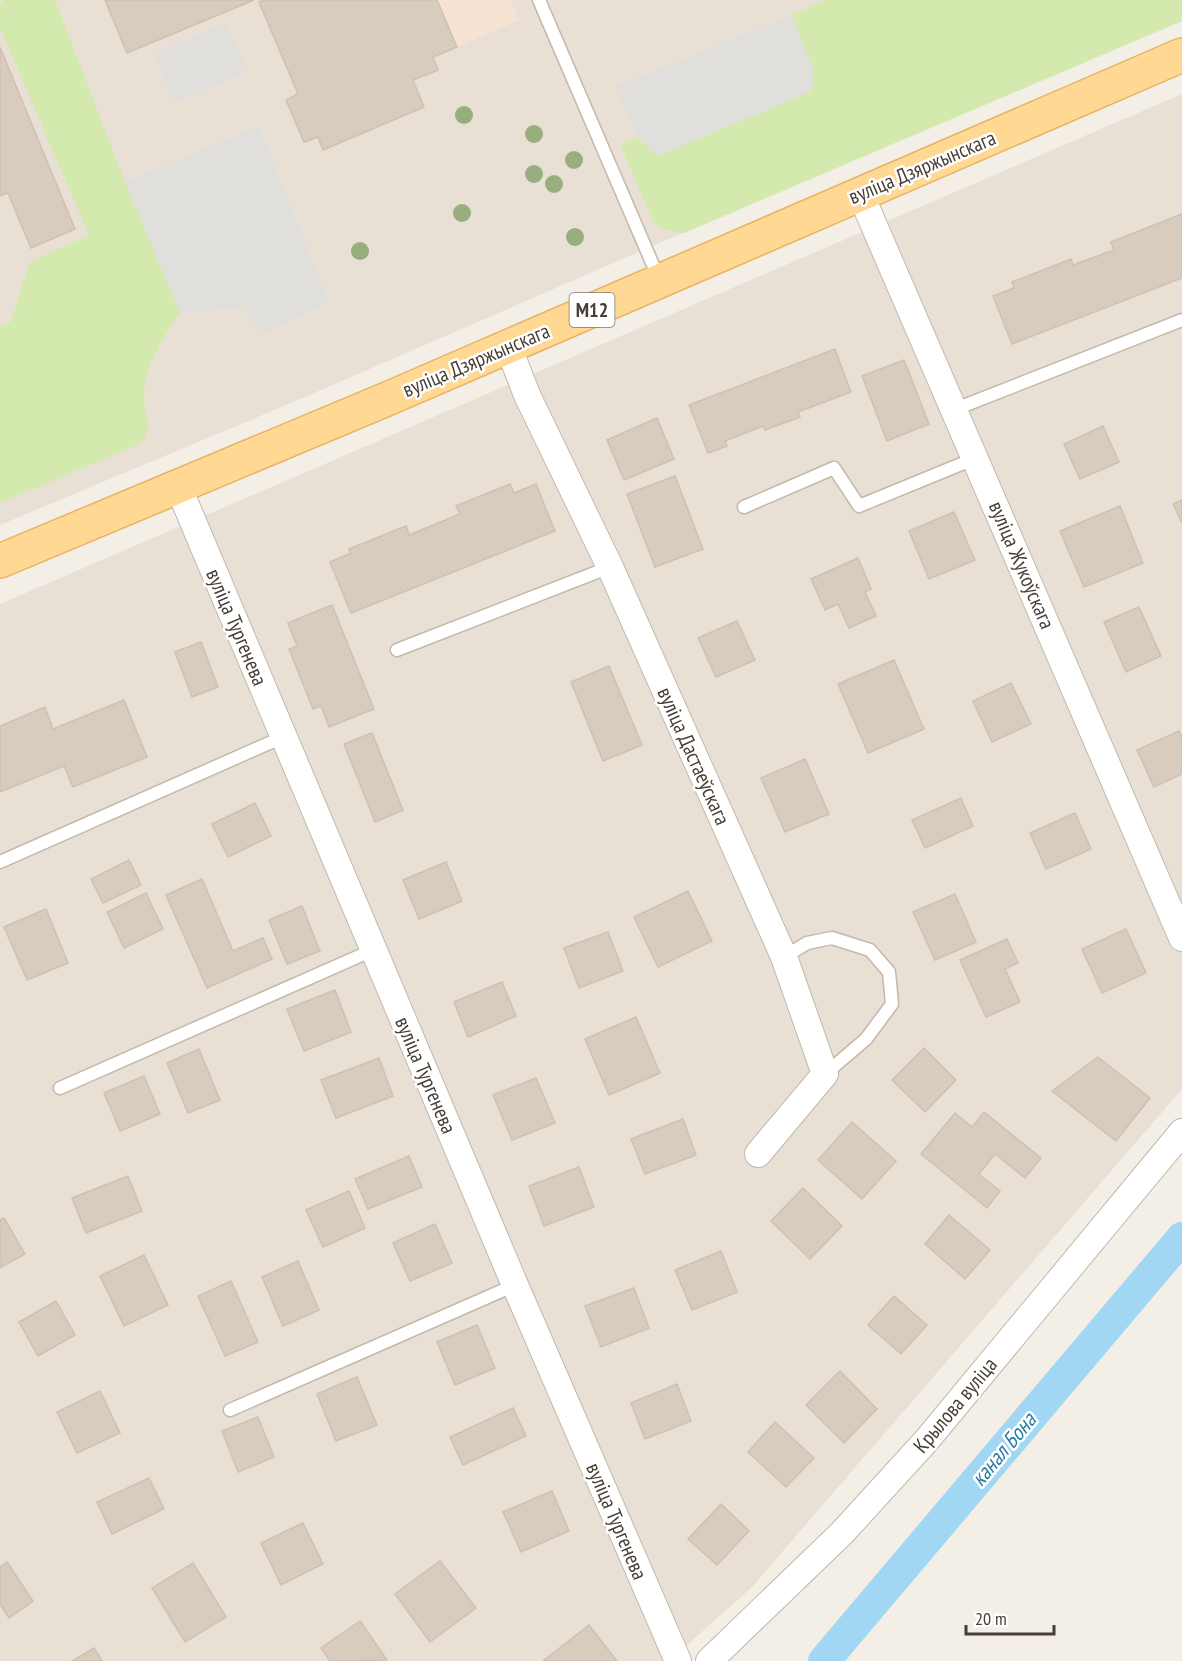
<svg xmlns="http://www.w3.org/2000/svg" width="1182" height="1661" font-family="'PT Sans Narrow',sans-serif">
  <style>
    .residential { fill: #e8e0d4 }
    .commercial { fill: #f6e3d1 }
    .green { fill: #d3e9ae }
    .parking { fill: #e1dfdb }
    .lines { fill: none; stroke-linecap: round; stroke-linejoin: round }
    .canal { stroke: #a1d7f2; stroke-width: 32 }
    .building { fill: #d8ccbe; stroke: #d0c0af; stroke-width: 1.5 }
    .lane-casing { stroke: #c2b8ac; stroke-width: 15 }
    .street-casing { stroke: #c2b8ac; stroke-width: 28 }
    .primary-casing { stroke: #e6b462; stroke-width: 36 }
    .lane { stroke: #fff; stroke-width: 12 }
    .street { stroke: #fff; stroke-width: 26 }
    .primary { stroke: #ffd894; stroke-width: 33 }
    .tree { fill: #98ae7d }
    .labels { text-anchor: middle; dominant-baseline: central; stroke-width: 5; stroke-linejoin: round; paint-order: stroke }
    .shield { fill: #fff; stroke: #7e7872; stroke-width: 1.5 }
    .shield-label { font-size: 20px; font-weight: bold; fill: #473e35 }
    .street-label { font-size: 21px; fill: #473e35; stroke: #fff }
    .water-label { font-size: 22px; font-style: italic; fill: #297aa5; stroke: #fff }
  </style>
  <rect width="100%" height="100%" fill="#f3eee6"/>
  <g class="residential">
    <path d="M0,0H1182V21L908,135L291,403L0,525Z"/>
    <path d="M1182,94V1089L751,1588L669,1661H0V604Z"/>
  </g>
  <path class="commercial" d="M437,0H510L519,20L457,47Z"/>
  <g class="green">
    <path d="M4,0H55L125,182L180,312C156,349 134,381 149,426L142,443L0,503V326L11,322L30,262L89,235L0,27V4Z"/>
    <path d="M825,0H1182V21L684,233L666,230L654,224L620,144L637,137L659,156L814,72L791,15Z"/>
  </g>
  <g class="parking">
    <path d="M791,15L814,72L812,91L658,156L637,137L615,87Z"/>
    <path d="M227,22L248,71L174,103L153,54Z"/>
    <path d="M259,126L329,302L261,334L241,308L180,312L125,182Z"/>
  </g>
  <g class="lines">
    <path class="canal" d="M824,1661L1182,1238"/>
  </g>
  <g class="building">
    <path d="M105,0H254L127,53Z"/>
    <path d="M265,0H437L457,47L433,57L438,70L413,80L424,107L323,150L318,137L304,142L286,100L298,94L259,2Z"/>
    <path d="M0,47L75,229L31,248L8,193L0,196Z"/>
    <path d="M1182,214V278L1012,344L993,296L1014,288L1012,282L1071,259L1073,265L1114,250L1111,242Z"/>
    <path d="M835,349L851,392L798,412L800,417L765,430L763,426L725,441L727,446L708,453L689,405Z"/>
    <path d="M904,360L929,424L887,441L862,376Z"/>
    <path d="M657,418L674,459L624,480L607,440Z"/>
    <path d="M1103,426L1119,462L1080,479L1064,444Z"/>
    <path d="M675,476L703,549L655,567L627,494Z"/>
    <path d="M510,484L514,493L536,484L555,531L351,613L330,562L351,553L349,549L406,526L409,535L460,514L456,506Z"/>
    <path d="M1182,500V523L1173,504Z"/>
    <path d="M1120,506L1143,563L1084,587L1060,531Z"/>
    <path d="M954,512L975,560L929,579L909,531Z"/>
    <path d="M858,558L871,589L865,592L876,616L849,628L838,604L825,610L811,579Z"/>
    <path d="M332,605L374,709L329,727L321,706L313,709L289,649L297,646L288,623Z"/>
    <path d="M1139,607L1161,656L1126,672L1104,622Z"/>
    <path d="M737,621L755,660L716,677L698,638Z"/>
    <path d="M201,642L218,687L192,697L175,652Z"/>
    <path d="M894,660L924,729L868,753L838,684Z"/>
    <path d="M609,666L642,745L603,761L571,682Z"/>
    <path d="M1011,683L1031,724L992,742L973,701Z"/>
    <path d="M124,700L147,757L73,787L64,766L0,792V726L45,707L53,729Z"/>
    <path d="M1179,731L1182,737V774L1154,787L1137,750Z"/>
    <path d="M372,733L403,810L375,822L344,744Z"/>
    <path d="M805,759L829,814L785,832L761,778Z"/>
    <path d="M961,798L973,826L925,848L912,820Z"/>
    <path d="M255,803L271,836L228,857L212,824Z"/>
    <path d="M1075,813L1091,849L1046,869L1030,833Z"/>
    <path d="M129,860L141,885L103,903L91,879Z"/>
    <path d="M446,862L462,901L419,919L403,880Z"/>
    <path d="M202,879L233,951L263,938L272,959L207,988L166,895Z"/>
    <path d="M688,891L712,941L658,967L634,917Z"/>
    <path d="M146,893L163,929L124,948L107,912Z"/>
    <path d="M955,894L976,942L935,960L913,912Z"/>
    <path d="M302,906L320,951L287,964L269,920Z"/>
    <path d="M46,909L68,963L27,980L4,927Z"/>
    <path d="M1126,929L1146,973L1102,993L1082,949Z"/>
    <path d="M608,932L623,971L579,988L564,948Z"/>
    <path d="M1007,939L1018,963L1005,969L1020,1002L986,1017L960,960Z"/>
    <path d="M502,982L516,1016L468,1037L454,1002Z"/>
    <path d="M335,990L351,1032L304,1051L287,1009Z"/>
    <path d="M636,1017L660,1073L609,1095L585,1039Z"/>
    <path d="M924,1048L956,1080L925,1112L892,1080Z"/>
    <path d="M199,1049L220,1100L188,1113L167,1063Z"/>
    <path d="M1098,1057L1150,1098L1116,1141L1052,1091Z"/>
    <path d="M379,1058L393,1096L336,1118L321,1080Z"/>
    <path d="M144,1076L160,1114L120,1131L104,1093Z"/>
    <path d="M536,1078L555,1123L512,1140L493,1095Z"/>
    <path d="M984,1112L1041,1158L1025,1178L995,1154L979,1174L1000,1191L987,1208L921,1154L955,1113L972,1127Z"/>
    <path d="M683,1119L696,1155L645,1174L631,1139Z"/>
    <path d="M852,1122L896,1161L862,1199L818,1160Z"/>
    <path d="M409,1156L422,1187L368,1209L355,1179Z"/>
    <path d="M579,1167L594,1207L544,1226L529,1186Z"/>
    <path d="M128,1176L142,1211L86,1233L72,1198Z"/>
    <path d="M803,1188L842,1226L810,1259L771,1221Z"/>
    <path d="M349,1191L365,1228L323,1247L306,1210Z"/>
    <path d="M949,1215L990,1250L965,1279L925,1244Z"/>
    <path d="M4,1218L25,1254L0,1268V1220Z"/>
    <path d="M435,1224L452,1263L410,1281L393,1243Z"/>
    <path d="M721,1251L737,1292L692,1310L675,1270Z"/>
    <path d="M144,1255L168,1305L124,1326L100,1276Z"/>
    <path d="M298,1261L319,1310L283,1326L262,1277Z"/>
    <path d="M231,1281L258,1342L225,1356L198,1296Z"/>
    <path d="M634,1288L649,1328L601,1347L585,1306Z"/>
    <path d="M894,1296L927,1325L901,1354L868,1325Z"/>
    <path d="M56,1301L75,1335L38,1356L19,1322Z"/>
    <path d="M477,1325L495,1368L455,1385L437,1342Z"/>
    <path d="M840,1371L877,1409L844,1443L806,1405Z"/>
    <path d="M357,1377L377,1425L336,1441L317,1394Z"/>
    <path d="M677,1384L691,1421L645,1439L631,1403Z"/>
    <path d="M100,1391L120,1433L77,1453L57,1412Z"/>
    <path d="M513,1408L526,1436L463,1465L450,1437Z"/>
    <path d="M258,1417L274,1457L238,1472L222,1431Z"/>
    <path d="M775,1422L814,1458L786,1487L748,1452Z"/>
    <path d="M149,1478L164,1509L112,1534L97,1502Z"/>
    <path d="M552,1491L569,1531L521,1552L503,1512Z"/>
    <path d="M721,1504L749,1531L717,1565L688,1539Z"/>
    <path d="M303,1523L323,1564L281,1585L261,1543Z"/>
    <path d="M440,1561L476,1608L430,1642L395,1594Z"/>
    <path d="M7,1562L33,1601L9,1618L0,1604V1567Z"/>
    <path d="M193,1563L226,1617L185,1642L152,1588Z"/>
    <path d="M360,1621L387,1660L330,1661L321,1648Z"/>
    <path d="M589,1625L617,1661H543Z"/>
    <path d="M94,1648L102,1661H72Z"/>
  </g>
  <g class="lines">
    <g class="lane-casing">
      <g id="lane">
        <path d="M539,0L659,279"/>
        <path d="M953,410L1182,320"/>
        <path d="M744,507L834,468L859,506L976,458"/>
        <path d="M397,650L610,567"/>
        <path d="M0,862L283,737"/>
        <path d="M784,957L807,943L832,938L870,950L889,972L892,1004L866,1039L825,1074"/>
        <path d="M60,1088L373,950"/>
        <path d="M230,1410L515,1285"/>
      </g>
    </g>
    <g class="street-casing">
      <g id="street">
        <path d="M860,193L1182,938"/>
        <path d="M508,346L527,395L610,567L784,957L825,1074L758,1154"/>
        <path d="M178,486L515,1285L678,1661"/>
        <path d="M709,1661L842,1533L926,1441L1182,1132"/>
      </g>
    </g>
    <g class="primary-casing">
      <path id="primary" d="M0,561L387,399L1182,55"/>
    </g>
    <use href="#lane" class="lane"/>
    <use href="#street" class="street"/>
    <use href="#primary" class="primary"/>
  </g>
  <g class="tree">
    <circle cx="464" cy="115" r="9"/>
    <circle cx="534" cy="134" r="9"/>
    <circle cx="574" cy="160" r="9"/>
    <circle cx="534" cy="174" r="9"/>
    <circle cx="554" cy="184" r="9"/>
    <circle cx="462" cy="213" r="9"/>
    <circle cx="575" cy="237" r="9"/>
    <circle cx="360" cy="251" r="9"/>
  </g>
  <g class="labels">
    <rect class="shield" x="569.5" y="293" width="45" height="34" rx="4.5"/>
    <g class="shield-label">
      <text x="592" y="310">М12</text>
    </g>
    <g class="street-label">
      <text transform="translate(922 167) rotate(-23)">вуліца Дзяржынскага</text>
      <text transform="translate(476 360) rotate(-23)">вуліца Дзяржынскага</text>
      <text transform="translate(1022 565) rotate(67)">вуліца Жукоўскага</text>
      <text transform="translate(237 627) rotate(67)">вуліца Тургенева</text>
      <text transform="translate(694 756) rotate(66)">вуліца Дастаеўскага</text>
      <text transform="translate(426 1075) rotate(67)">вуліца Тургенева</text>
      <text transform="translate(955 1405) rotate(-50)">Крылова вуліца</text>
      <text transform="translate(617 1521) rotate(67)">вуліца Тургенева</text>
    </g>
    <g class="water-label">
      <text transform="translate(1003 1449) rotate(-50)">канал Бона</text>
    </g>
  </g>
  <path d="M966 1625v9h88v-9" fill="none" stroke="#473e35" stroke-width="3"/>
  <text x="975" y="1625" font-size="18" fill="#473e35" stroke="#ffffff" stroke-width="4.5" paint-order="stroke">20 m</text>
</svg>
